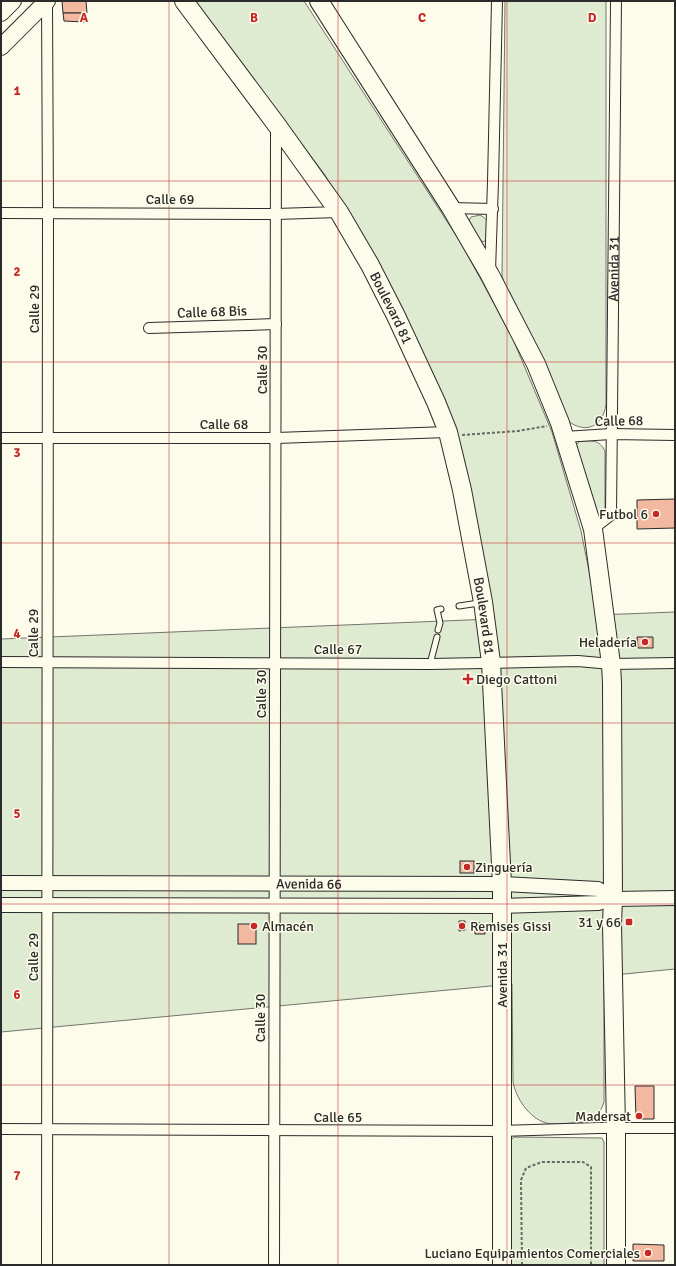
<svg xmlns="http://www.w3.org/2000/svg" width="676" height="1266" font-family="Signika,sans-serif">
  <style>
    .green { fill: #deebd1; stroke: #74746e }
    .building { fill: #f2b8a0; stroke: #2b2b2b }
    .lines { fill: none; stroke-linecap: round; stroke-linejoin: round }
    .lane-casing { stroke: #2b2b2b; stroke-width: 7 }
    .street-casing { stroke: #2b2b2b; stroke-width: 12 }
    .secondary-casing { stroke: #2b2b2b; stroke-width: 16 }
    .primary-casing { stroke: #2b2b2b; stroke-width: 18 }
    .highway-casing { stroke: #2b2b2b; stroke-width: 20 }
    .path { stroke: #6a6964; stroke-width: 2; stroke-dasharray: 3 2; stroke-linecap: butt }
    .lane { stroke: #fdfbea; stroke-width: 5 }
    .street { stroke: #fdfbea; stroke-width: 10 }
    .secondary { stroke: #fdfbea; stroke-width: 14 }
    .primary { stroke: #fdfbea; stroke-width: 16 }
    .highway { stroke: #fdfbea; stroke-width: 18 }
    .grid { fill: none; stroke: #c62828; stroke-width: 1; stroke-opacity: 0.55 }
    .poi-dot { fill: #c62828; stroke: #fdfbea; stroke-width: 1.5 }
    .labels { text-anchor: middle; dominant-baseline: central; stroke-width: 3; stroke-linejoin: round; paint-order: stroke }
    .street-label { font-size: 14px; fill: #2b2b2b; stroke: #fdfbea }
    .poi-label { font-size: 14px; fill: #2b2b2b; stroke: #fdfbea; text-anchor: end }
    .grid-label { font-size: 13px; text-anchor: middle; font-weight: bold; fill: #c62828; stroke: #fdfbea; stroke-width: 3; stroke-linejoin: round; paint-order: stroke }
  </style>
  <rect width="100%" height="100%" fill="#fdfbea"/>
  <g class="green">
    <path d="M195,1H304L461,243L512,337L552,432L581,531L595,601L597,615L675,612V969L604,976V1102C598,1120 590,1123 571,1123C563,1124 554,1125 546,1123C529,1118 515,1097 513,1081L512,984L1,1032V639L492,619L460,447L389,285L325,175Z"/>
    <path d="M505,1H606V404C603,429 582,435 565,418L535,343L505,285L502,276Z"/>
    <path d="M480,215C491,221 489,227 489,238L483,242L480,240L468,222L471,217Z"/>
    <path d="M580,441C592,441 599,439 605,451V509C603,513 601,514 596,513L576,449V445Z"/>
    <path d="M514,1137L602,1138L604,1142V1265H511V1140Z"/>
  </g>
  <g class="building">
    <path d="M62,1H86L87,13H63Z"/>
    <path d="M63,13H84V22L64,21Z"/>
    <path d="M675,499V528L637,529V500Z"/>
    <path d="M637,637H653V648H638Z"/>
    <rect x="460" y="861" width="14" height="12"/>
    <path d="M459,921H465V930L459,931Z"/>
    <path d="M475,923H480L485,926V934H475Z"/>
    <rect x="238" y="924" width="18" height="20"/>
    <path d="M635,1086H654V1119H636Z"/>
    <path d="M633,1244L664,1245V1261H633Z"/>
  </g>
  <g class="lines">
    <g class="lane-casing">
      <g id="lane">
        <path d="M459,606L479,603"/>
        <path d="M438,630L440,623L437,610L441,609"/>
        <path d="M430,664L437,637"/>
      </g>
    </g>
    <g class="street-casing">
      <g id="street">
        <path d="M47,1L48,213L47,1265"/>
        <path d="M451,208L493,209"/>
        <path d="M1,213L276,214L339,212"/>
        <path d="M490,271L493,182L497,1"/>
        <path d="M149,328L276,324"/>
        <path d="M564,437L611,434L675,435"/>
        <path d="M1,438H276L448,432"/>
        <path id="s1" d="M593,529L611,515L616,1"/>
        <path d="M1,662L430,664L578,661L611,664L675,663"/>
        <path d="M1,1129L502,1131L598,1128H675"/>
        <path d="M274,1265L276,128"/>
      </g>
    </g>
    <g class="secondary-casing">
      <g id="secondary">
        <path id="s2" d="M1,883L502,884L598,889L613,899"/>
        <path d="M1,905L502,906L598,903L613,899L675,898"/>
      </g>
    </g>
    <g class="primary-casing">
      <g id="primary">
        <path d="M1,13L13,1"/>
        <path d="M1,47L47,1"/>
      </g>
    </g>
    <g class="highway-casing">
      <g id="highway">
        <path id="s3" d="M184,1L276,124L339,212L370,265L396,316L436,402L448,432L462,490L483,602L491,662L502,884V1265"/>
        <path d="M319,1L451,208L490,275L536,364L560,423L593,529L611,664L612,683L613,899L612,924L616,1128V1265"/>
      </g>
    </g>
    <g class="path">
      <path d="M462,435L518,431L547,426"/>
      <path d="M522,1265L521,1180L526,1168L542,1162H583L591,1167V1265"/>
    </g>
    <use href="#lane" class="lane"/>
    <use href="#street" class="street"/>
    <use href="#secondary" class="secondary"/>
    <use href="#primary" class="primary"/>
    <use href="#highway" class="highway"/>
  </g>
  <path class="grid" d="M169,1V1265M338,1V1265M507,1V1265M1,181H675M1,362H675M1,543H675M1,723H675M1,904H675M1,1085H675"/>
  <g class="poi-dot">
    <circle cx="656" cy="514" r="4"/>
    <circle cx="645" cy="642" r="4"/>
    <path d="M466 673h4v4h4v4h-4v4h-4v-4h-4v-4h4z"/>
    <circle cx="467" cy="867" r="4"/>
    <rect x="625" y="918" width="8" height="8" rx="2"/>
    <circle cx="254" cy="926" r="4"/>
    <circle cx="462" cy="926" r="4"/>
    <circle cx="639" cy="1116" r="4"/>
    <circle cx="648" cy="1253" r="4"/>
  </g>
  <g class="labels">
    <g class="street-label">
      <text x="170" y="199">Calle 69</text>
      <text stroke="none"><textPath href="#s1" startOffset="269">Avenida 31</textPath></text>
      <text stroke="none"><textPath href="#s3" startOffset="371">Boulevard 81</textPath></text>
      <text transform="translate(34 309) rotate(-90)">Calle 29</text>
      <text transform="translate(212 312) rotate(-2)">Calle 68 Bis</text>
      <text transform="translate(262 370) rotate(-90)">Calle 30</text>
      <text transform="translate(619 421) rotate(-1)">Calle 68</text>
      <text x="224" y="424">Calle 68</text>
      <text stroke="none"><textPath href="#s3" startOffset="695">Boulevard 81</textPath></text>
      <text transform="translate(33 633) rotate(-90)">Calle 29</text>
      <text x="338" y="649">Calle 67</text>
      <text transform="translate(261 694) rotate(-90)">Calle 30</text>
      <text stroke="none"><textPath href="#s2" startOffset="308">Avenida 66</textPath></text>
      <text transform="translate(33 957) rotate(-90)">Calle 29</text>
      <text transform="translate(502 975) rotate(-90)">Avenida 31</text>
      <text transform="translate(260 1018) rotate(-90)">Calle 30</text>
      <text x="338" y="1117">Calle 65</text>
    </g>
    <g class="poi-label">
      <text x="648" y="514">Futbol 6</text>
      <text x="637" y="642">Heladería</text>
      <text x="476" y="679" text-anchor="start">Diego Cattoni</text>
      <text x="475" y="867" text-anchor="start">Zinguería</text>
      <text x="621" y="922">31 y 66</text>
      <text x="262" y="926" text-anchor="start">Almacén</text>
      <text x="470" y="926" text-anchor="start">Remises Gissi</text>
      <text x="631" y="1116">Madersat</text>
      <text x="640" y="1253">Luciano Equipamientos Comerciales</text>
    </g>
  </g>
  <g class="grid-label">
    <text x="84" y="22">A</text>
    <text x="254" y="22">B</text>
    <text x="422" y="22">C</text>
    <text x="592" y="22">D</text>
    <text x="17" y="95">1</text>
    <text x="17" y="276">2</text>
    <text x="17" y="457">3</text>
    <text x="17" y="638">4</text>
    <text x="17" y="818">5</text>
    <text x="17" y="999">6</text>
    <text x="17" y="1180">7</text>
  </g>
  <rect width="676" height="1266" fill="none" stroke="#2b2b2b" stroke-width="4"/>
</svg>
